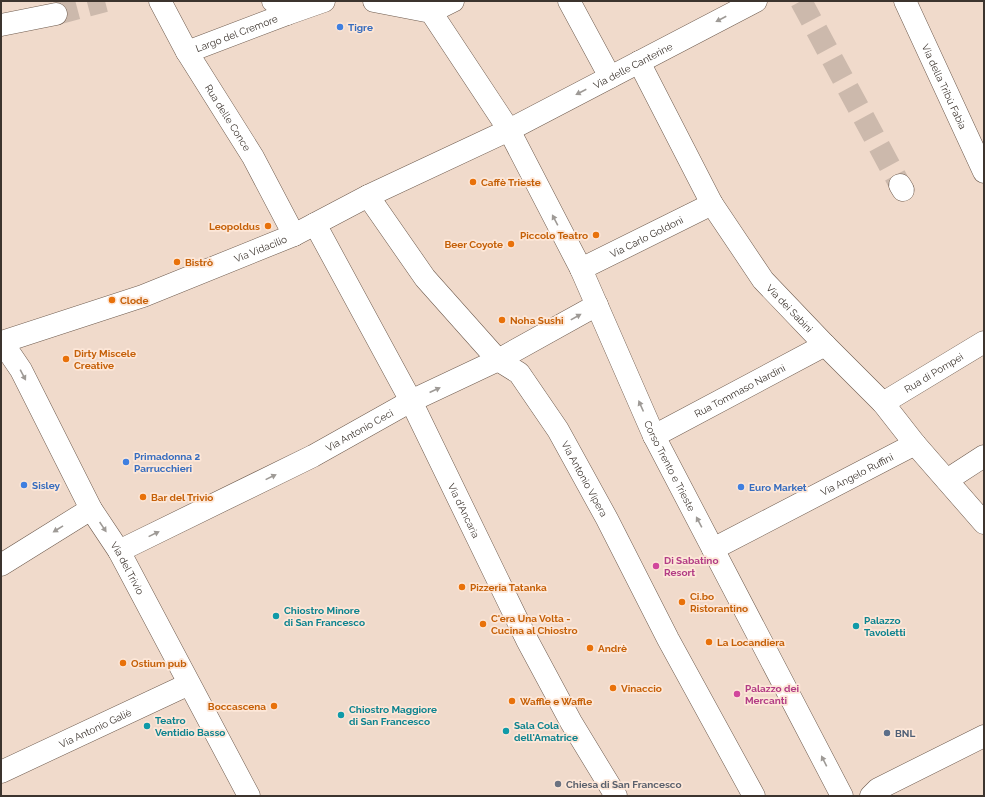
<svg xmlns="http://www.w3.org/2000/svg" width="985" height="797" font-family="Raleway,sans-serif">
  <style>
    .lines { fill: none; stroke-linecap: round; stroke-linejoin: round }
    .street-tunnel { stroke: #ccb9ac; stroke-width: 22; stroke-dasharray: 22 11; stroke-linecap: butt }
    .street-casing { stroke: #6e5b4e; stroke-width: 23 }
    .street { stroke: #fff; stroke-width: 22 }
    .oneway { fill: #9e9a96 }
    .shop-dot { fill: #3f7fe0; stroke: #fde7d8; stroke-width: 1.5 }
    .food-dot { fill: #e8710a; stroke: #fde7d8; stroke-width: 1.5 }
    .hotel-dot { fill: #d1479c; stroke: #fde7d8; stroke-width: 1.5 }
    .culture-dot { fill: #0f9aa8; stroke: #fde7d8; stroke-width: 1.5 }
    .service-dot { fill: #5c6f8a; stroke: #fde7d8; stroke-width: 1.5 }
    .worship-dot { fill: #6b7280; stroke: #fde7d8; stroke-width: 1.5 }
    .labels { text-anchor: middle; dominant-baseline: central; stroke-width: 3.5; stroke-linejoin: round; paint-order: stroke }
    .shop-label { font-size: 10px; font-weight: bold; fill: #366cbe; stroke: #fde7d8; text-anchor: start }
    .street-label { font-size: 10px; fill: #3c342e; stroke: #fde7d8 }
    .food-label { font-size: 10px; font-weight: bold; fill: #c56008; stroke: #fde7d8; text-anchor: start }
    .hotel-label { font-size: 10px; font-weight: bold; fill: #b23c85; stroke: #fde7d8; text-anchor: start }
    .culture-label { font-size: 10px; font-weight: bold; fill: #0d838f; stroke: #fde7d8; text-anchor: start }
    .service-label { font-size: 10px; font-weight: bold; fill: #4e5e75; stroke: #fde7d8; text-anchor: start }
    .worship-label { font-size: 10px; font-weight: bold; fill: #5b616d; stroke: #fde7d8; text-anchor: start }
  </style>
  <rect width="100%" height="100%" fill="#f0dacb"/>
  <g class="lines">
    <g class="street-tunnel">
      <path d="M801,1L900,185"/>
      <path d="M56,14L105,1"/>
    </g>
    <g class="street-casing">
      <g id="street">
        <path id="s1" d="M160,1L187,52L253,157L294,235"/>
        <path d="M273,1L287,14L324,1"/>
        <path id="s2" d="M374,1L431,12L509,130L581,269L654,436L842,796"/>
        <path d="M569,1L610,77"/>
        <path id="s3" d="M905,1L984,172"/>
        <path d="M431,12L453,1"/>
        <path d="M1,25L56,14"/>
        <path id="s4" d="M187,52L287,14"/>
        <path id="s5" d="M639,62L712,204L763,280L825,345L883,403L915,444L984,523"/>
        <path d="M900,185L903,190"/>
        <path id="s6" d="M368,196L425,278L498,360L519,373L558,430L607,519L668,639L754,796"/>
        <path id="s7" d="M315,224L411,401L527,640L571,722L616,796"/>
        <path id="s8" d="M581,269L712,204"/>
        <path id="s9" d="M2,342L143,296L294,235L368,196L509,130L756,1"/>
        <path id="s10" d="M2,342L21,370L91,509L119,551L249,796"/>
        <path id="s11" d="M883,403L984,342"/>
        <path id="s12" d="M654,436L825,345"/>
        <path d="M947,480L984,456"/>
        <path id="s13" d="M713,549L915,444"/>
        <path id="s14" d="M119,551L313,456L411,401L498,360L597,305"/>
        <path d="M1,565L91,509"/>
        <path id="s15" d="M1,772L189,684"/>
        <path d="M871,796L878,789L984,736"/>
      </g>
    </g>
    <use href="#street" class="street"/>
  </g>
  <defs><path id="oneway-solid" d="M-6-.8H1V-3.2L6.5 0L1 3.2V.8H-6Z"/></defs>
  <g class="oneway">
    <use href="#oneway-solid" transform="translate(721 19) rotate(152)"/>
    <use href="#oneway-solid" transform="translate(581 92) rotate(153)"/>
    <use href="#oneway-solid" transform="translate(555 220) rotate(-118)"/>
    <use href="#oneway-solid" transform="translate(576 317) rotate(-29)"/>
    <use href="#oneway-solid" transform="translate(23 375) rotate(62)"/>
    <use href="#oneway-solid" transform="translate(435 390) rotate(-25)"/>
    <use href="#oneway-solid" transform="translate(641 406) rotate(-114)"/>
    <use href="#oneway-solid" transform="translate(271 477) rotate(-26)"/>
    <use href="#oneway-solid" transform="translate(699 522) rotate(-118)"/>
    <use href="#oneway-solid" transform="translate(103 527) rotate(56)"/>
    <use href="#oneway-solid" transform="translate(58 529) rotate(148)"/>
    <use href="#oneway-solid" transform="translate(154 534) rotate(-26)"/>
    <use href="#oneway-solid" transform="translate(824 761) rotate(-117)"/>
  </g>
  <g class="shop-dot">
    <circle cx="340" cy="27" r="4"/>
    <circle cx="126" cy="462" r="4"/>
    <circle cx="24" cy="485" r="4"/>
    <circle cx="741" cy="487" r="4"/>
  </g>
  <g class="food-dot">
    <circle cx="473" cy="182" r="4"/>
    <circle cx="268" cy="226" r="4"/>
    <circle cx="596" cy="235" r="4"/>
    <circle cx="511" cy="244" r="4"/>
    <circle cx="177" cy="262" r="4"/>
    <circle cx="112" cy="300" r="4"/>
    <circle cx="502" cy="320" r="4"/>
    <circle cx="66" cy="359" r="4"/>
    <circle cx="143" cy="497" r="4"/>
    <circle cx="462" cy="587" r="4"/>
    <circle cx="682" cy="602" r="4"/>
    <circle cx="483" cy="624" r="4"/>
    <circle cx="709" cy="642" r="4"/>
    <circle cx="590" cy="648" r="4"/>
    <circle cx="123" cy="663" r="4"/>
    <circle cx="613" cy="688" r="4"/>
    <circle cx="512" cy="701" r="4"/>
    <circle cx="274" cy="706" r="4"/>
  </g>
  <g class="hotel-dot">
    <circle cx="656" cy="566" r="4"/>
    <circle cx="737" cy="694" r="4"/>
  </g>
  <g class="culture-dot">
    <circle cx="276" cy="616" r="4"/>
    <circle cx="856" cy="626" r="4"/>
    <circle cx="341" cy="715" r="4"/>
    <circle cx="147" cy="726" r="4"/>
    <circle cx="506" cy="731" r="4"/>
  </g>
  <circle class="service-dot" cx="887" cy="733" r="4"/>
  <circle class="worship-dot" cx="558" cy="784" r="4"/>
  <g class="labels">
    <g class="shop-label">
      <text x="348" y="27">Tigre</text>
      <text x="134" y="456">Primadonna 2<tspan x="134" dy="12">Parrucchieri</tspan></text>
      <text x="32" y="485">Sisley</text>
      <text x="749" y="487">Euro Market</text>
    </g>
    <g class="street-label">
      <text stroke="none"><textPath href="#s4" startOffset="53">Largo del Cremore</textPath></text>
      <text stroke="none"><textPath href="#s9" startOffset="690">Via delle Canterine</textPath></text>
      <text stroke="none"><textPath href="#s3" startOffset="94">Via della Tribù Fabia</textPath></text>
      <text stroke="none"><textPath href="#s1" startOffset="135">Rua delle Conce</textPath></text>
      <text stroke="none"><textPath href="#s8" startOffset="73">Via Carlo Goldoni</textPath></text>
      <text stroke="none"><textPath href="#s9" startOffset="275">Via Vidacilio</textPath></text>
      <text stroke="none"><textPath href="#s5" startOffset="290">Via dei Sabini</textPath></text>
      <text stroke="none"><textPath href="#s11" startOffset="59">Rua di Pompei</textPath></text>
      <text stroke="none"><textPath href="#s12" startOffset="97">Rua Tommaso Nardini</textPath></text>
      <text stroke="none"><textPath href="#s14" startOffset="269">Via Antonio Ceci</textPath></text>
      <text stroke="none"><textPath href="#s2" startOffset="572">Corso Trento e Trieste</textPath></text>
      <text stroke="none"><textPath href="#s13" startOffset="162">Via Angelo Ruffini</textPath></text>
      <text stroke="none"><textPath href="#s6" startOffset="359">Via Antonio Vipera</textPath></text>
      <text stroke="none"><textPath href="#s7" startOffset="323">Via d'Ancaria</textPath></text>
      <text stroke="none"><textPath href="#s10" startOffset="259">Via del Trivio</textPath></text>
      <text stroke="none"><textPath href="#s15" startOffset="104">Via Antonio Galiè</textPath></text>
    </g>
    <g class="food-label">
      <text x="481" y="182">Caffè Trieste</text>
      <text x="260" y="226" text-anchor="end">Leopoldus</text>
      <text x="588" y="235" text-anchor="end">Piccolo Teatro</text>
      <text x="503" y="244" text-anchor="end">Beer Coyote</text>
      <text x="185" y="262">Bistrò</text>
      <text x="120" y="300">Clode</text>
      <text x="510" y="320">Noha Sushi</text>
      <text x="74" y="353">Dirty Miscele<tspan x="74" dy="12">Creative</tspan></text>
      <text x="151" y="497">Bar del Trivio</text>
      <text x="470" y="587">Pizzeria Tatanka</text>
      <text x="690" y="596">Ci.bo<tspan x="690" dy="12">Ristorantino</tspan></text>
      <text x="491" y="618">C'era Una Volta -<tspan x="491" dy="12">Cucina al Chiostro</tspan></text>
      <text x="717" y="642">La Locandiera</text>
      <text x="598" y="648">Andrè</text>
      <text x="131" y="663">Ostium pub</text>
      <text x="621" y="688">Vinaccio</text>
      <text x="520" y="701">Waffle e Waffle</text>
      <text x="266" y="706" text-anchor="end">Boccascena</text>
    </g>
    <g class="hotel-label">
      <text x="664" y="560">Di Sabatino<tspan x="664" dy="12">Resort</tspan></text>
      <text x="745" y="688">Palazzo dei<tspan x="745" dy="12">Mercanti</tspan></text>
    </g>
    <g class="culture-label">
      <text x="284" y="610">Chiostro Minore<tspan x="284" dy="12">di San Francesco</tspan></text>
      <text x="864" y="620">Palazzo<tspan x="864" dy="12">Tavoletti</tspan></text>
      <text x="349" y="709">Chiostro Maggiore<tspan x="349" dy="12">di San Francesco</tspan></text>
      <text x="155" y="720">Teatro<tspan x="155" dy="12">Ventidio Basso</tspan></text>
      <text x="514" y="725">Sala Cola<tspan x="514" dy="12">dell'Amatrice</tspan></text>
    </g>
    <g class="service-label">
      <text x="895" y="733">BNL</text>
    </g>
    <g class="worship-label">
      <text x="566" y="784">Chiesa di San Francesco</text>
    </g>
  </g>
  <rect width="985" height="797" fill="none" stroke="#3c342e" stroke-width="4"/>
</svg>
